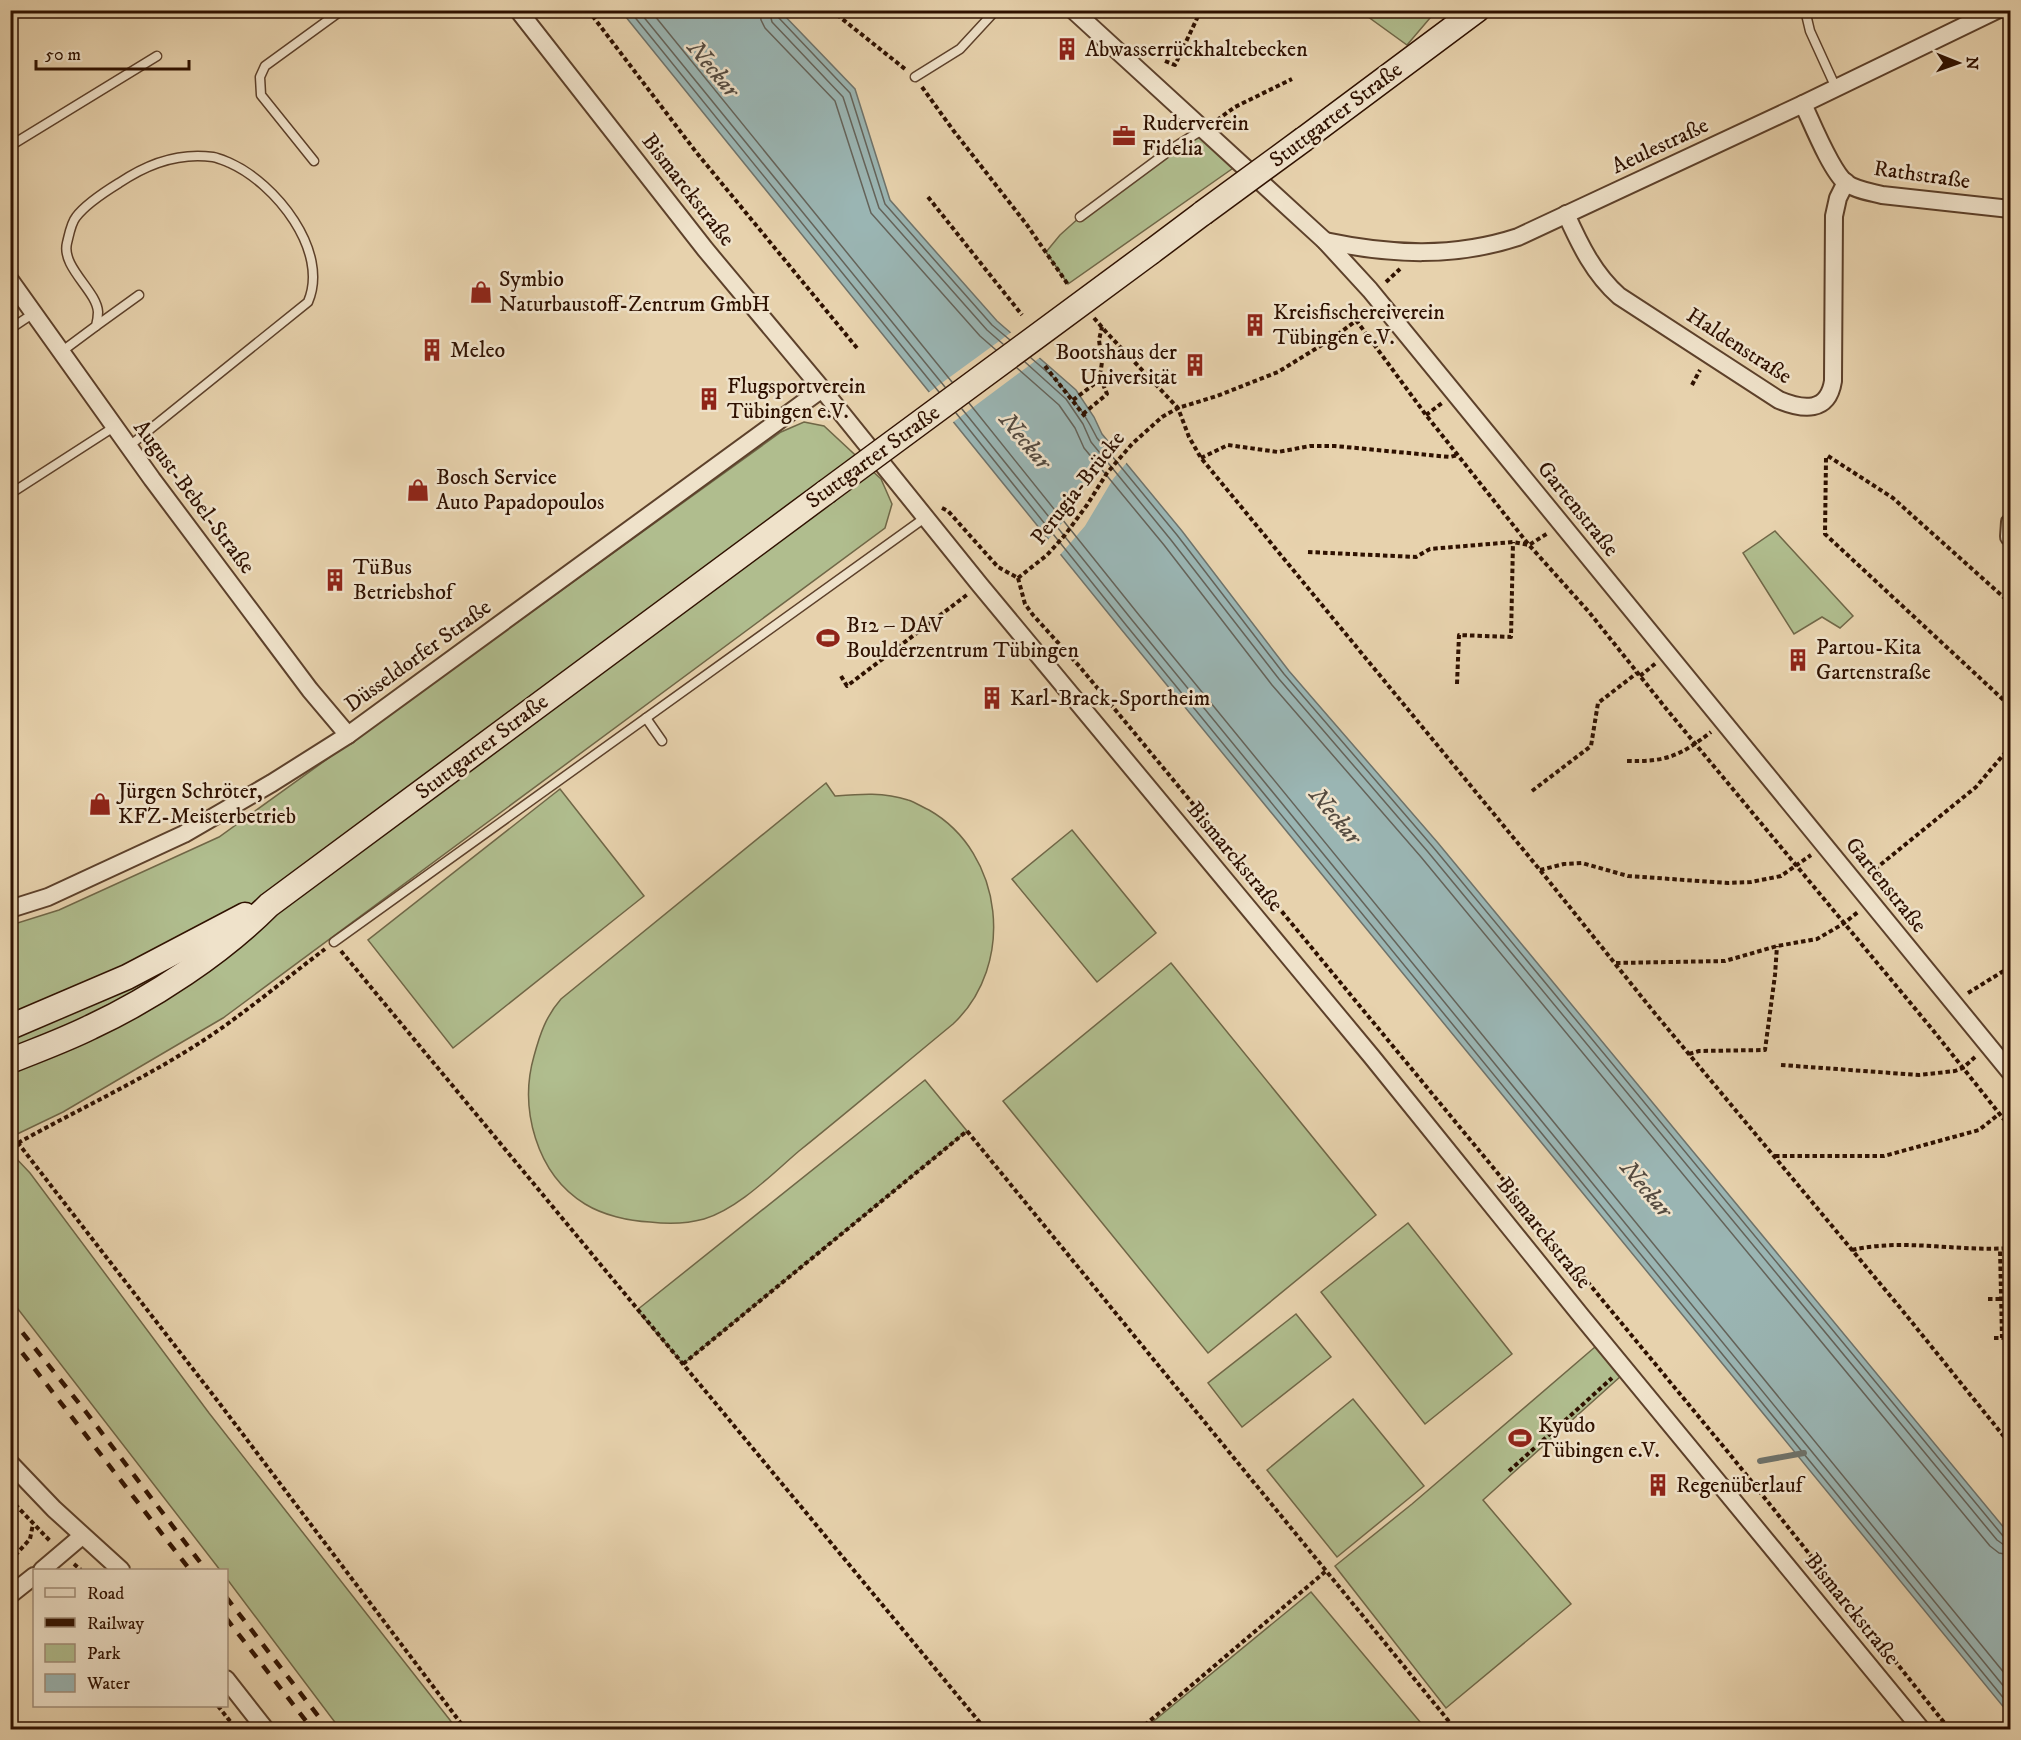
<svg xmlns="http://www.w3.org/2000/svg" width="2021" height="1740" font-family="'IM FELL DW Pica',serif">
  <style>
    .green { fill: #b0bd8e; stroke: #706747; stroke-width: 1.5 }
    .water { fill: #9ab5b3; stroke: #6f736b; stroke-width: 1.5 }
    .pier { fill: #e7d2ad }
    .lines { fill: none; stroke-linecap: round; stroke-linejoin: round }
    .shore { stroke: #64635a; stroke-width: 1.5 }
    .stream { stroke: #6f736b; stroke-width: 6 }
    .lane-casing { stroke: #5d412b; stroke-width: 11 }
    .street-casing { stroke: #5d412b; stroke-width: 20 }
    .secondary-casing { stroke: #2f1100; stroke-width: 27 }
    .path { stroke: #2f1100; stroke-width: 4; stroke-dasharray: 4.5 3; stroke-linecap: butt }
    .lane { stroke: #efe2ca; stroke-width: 8 }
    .street { stroke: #efe2ca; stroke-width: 16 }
    .secondary { stroke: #efe2ca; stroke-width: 24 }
    .rail { stroke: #2f1100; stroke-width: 4.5; stroke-dasharray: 10 10; stroke-linecap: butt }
    .secondary-bridge-casing { stroke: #2f1100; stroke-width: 27; stroke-linecap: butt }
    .secondary-bridge { stroke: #efe2ca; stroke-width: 24 }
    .labels { text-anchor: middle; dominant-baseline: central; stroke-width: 5; stroke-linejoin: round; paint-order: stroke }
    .poi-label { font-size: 22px; fill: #2f1100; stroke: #efe2ca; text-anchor: start }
    .street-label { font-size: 22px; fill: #2f1100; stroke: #efe2ca }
    .water-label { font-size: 24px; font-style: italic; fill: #544a3f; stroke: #efe2ca }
  </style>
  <rect width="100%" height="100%" fill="#e7d2ad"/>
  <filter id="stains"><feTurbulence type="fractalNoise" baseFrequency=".00333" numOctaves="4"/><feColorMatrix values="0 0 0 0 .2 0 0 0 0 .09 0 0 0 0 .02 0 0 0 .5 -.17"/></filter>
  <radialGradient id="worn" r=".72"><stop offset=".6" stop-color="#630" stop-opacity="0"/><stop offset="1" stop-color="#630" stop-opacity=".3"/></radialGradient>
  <g class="green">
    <path d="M1360,11H1436L1407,45Z"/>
    <path d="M1202,130L1239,164L1068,284L1046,252L1060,235L1080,217Z"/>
    <path d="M804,422L824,426L881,479L892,504L885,528L223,1018L63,1112L11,1137V925L59,910L219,837L781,432Z"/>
    <path d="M1775,531L1853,616L1840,628L1822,617L1794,634L1743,553Z"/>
    <path d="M826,783L835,796C860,794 884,792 908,800C915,802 922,807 929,810C1004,853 1016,965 953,1024C902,1066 851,1109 799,1151C772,1174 738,1209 704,1219C686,1224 667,1224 650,1222C628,1221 603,1215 585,1204C536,1174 519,1108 534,1056C540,1034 546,1016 561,999Z"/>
    <path d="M560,789L644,896L453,1048L368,940Z"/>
    <path d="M1072,830L1156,933L1097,982L1012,879Z"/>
    <path d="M1171,963L1376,1215L1208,1353L1003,1101Z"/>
    <path d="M925,1080L967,1131L683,1364L637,1310Z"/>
    <path d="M11,1154L13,1155L30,1173L209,1413L457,1729H340L227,1579L226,1570H220L11,1300Z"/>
    <path d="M1408,1223L1512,1354L1425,1424L1321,1292Z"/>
    <path d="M1296,1314L1331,1357L1242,1427L1208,1383Z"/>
    <path d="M1595,1347L1621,1376L1483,1500L1571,1604L1446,1708L1335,1566L1412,1504Z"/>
    <path d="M1353,1399L1424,1486L1337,1557L1267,1470Z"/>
    <path d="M1311,1592L1426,1729H1144Z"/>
  </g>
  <path class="water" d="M621,11H780L855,89L890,200L997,321L1076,390L1094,417L1102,434L1182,531L1289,671L1438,843L2010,1535V1715L1121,629Z"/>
  <g class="pier">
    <path d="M1013,331L1042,356L952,423L928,393Z"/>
    <path d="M1116,446L1128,461L1113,479L1085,526L1059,556L1047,541L1063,522L1088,483Z"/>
  </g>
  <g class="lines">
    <g class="shore">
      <path d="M629,10L939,392"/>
      <path d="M638,10L945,387"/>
      <path d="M650,10L952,382"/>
      <path d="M760,10L761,20L765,28L835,101L871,213L980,336L996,350"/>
      <path d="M769,10L772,22L843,97L879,208L987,330L1003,344"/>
      <path d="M776,10L778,17L850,93L885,204L992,325L1010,340"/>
      <path d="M1031,358C1063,385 1078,400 1097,438L1177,535L1284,674L1433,847L2003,1536L2010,1538"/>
      <path d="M1025,362L1066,399L1083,424L1091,442L1171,540L1279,679L1428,852L1997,1540L2004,1545L2010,1546"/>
      <path d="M1017,368L1059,405L1075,428L1084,448L1164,545L1272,685L1421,857L1990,1546L1999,1553L2010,1555"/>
      <path d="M969,403L1139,615L2010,1680"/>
      <path d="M962,409L1132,620L2010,1694"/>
      <path d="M956,413L1126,625L2010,1706"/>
    </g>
    <path class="stream" d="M1760,1461L1804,1453"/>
    <g class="lane-casing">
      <g id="lane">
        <path d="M1805,10L1810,31L1836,88"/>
        <path d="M915,77L960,49L996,10"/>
        <path d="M10,146L157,56"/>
        <path d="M314,161L261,95L260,77L265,66L342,10"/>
        <path d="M1080,217L1173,148L1202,130"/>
        <path d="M96,326L139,295"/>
        <path d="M10,329L34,313"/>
        <path d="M61,352L96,326C97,322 98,317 98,312C97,291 61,267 67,243C69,235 71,223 76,217C85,205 106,191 119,183C147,164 178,152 213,157C219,158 225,161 230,163C275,183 330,251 308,302L128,447"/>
        <path d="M10,494L114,427"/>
        <path d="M646,718L662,741"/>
        <path d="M334,942L926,517"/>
      </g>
    </g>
    <g class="street-casing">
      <g id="street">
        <path d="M518,10L705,249L822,389L980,585L1372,1057L1582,1317L1922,1730"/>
        <path d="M1073,10L1325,241L1370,290L2010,1072"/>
        <path d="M1803,104C1812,123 1831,171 1846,183C1856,190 1870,192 1882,195L2010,209"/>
        <path d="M1566,214C1580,245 1594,274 1619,296L1779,400C1803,410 1828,413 1833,381L1834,216L1838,198L1846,182"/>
        <path d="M1325,241C1391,255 1454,258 1518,237L1803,104L1997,10"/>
        <path d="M10,280L152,479L310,690L348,735"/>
        <path d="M2009,537L2010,522"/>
        <path d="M10,909L48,897L184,834L272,783L348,735L822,389"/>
        <path d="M10,1463L54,1509L121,1570"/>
        <path d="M42,1570L82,1536"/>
        <path d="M10,1595L34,1576"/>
        <path d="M226,1679L266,1730"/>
      </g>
    </g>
    <g class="secondary-casing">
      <g id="secondary">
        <path d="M1304,139L1477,10"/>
        <path d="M1151,252L1203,213"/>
        <path d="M10,1027L127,977L245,915"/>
        <path d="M10,1061C37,1050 65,1040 91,1027C153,998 221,953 269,905L826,492"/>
      </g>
    </g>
    <g class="path">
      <path d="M588,10L696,152L857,348"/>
      <path d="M831,10L905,69"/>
      <path d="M1165,61L1175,65L1201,10"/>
      <path d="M922,87L953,130L1027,225L1069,286"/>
      <path d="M1217,120L1235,107L1292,79"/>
      <path d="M928,197L1022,315"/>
      <path d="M1386,282L1400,269"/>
      <path d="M1094,318L1107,333L1178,408L1189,437L1201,458L1540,870L1653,1011L1902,1310L2010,1444"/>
      <path d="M1356,320L1426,415L1529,545L1589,612L1668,711L1932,1029L2010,1127"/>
      <path d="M1045,366L1087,419"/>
      <path d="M1692,385L1700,370"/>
      <path d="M1073,400L1093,385L1100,376L1102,362L1099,340L1102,327"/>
      <path d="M1083,414L1107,394L1100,377"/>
      <path d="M1426,415L1442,403"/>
      <path d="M1828,456L1893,498L2010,603"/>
      <path d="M1201,458L1228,445L1278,452L1310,446H1335L1450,457L1458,455"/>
      <path d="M1826,458L1825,534L2010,706"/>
      <path d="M942,508L948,511L998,567L1018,578"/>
      <path d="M1308,552L1416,557L1430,549L1513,542L1529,545L1548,533"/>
      <path d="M1018,578L1025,604L1033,615L1080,667L1732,1457L1950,1730"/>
      <path d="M1018,578L1047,555L1065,535L1087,505L1107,473L1132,444L1162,417L1178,408L1217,396L1278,372L1330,340L1368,312"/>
      <path d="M841,676L847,686L968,594"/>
      <path d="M1640,676L1656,663"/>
      <path d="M1457,684L1459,635L1511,637L1513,542"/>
      <path d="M1627,761C1666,762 1680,756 1711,732"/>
      <path d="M1532,791L1591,746L1598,703L1637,673"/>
      <path d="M1540,870L1564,864L1582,863L1628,876L1728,883L1751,882L1781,876L1811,855"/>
      <path d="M1869,874L1976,787L2010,747"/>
      <path d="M341,951L986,1730"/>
      <path d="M1616,963L1725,961L1777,946L1817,939L1843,924L1858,912"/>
      <path d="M1968,993L2010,967"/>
      <path d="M1689,1054L1699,1051L1765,1050L1775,975L1777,946"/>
      <path d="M1781,1065L1919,1075L1955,1071L1963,1068L1975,1057"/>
      <path d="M18,1143C79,1109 142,1080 201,1042C244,1014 284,980 325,949"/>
      <path d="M10,1145L18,1143L220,1404L466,1730"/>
      <path d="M1775,1156H1884L1979,1130L1999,1114"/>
      <path d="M1852,1250C1904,1238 1958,1252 2010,1248"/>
      <path d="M1988,1299H2001"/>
      <path d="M1994,1338H2002L2000,1249"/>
      <path d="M683,1364L967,1131L1456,1730"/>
      <path d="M1509,1471L1612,1378"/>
      <path d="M10,1499L51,1542"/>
      <path d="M10,1561L30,1539L33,1524"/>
      <path d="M74,1564L81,1570"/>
      <path d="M218,1706L237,1730"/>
      <path d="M1139,1730L1326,1571"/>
    </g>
    <use href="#lane" class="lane"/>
    <use href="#street" class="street"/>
    <use href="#secondary" class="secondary"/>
    <g class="rail">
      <path d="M10,1317L86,1412L206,1570"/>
      <path d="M10,1337L190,1570"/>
      <path d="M226,1597L329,1730"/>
      <path d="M226,1618L313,1730"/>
    </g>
    <g class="secondary-bridge-casing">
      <g id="secondary-bridge">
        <path d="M1203,213L1304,139"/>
        <path d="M826,492L1151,252"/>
      </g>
    </g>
    <use href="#secondary-bridge" class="secondary-bridge"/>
  </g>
  <defs>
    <g id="building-bare" transform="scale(1.8)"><path d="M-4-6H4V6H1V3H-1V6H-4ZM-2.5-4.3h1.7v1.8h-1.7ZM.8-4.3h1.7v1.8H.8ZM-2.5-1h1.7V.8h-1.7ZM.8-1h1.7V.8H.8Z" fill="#8f2418" stroke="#efe2ca" stroke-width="2.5" paint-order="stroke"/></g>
    <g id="office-bare" transform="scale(1.8)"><path d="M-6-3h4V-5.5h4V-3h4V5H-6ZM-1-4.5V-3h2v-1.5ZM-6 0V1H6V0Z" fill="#8f2418" stroke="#efe2ca" stroke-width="2.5" paint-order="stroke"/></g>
    <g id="shop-bare" transform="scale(1.8)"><path d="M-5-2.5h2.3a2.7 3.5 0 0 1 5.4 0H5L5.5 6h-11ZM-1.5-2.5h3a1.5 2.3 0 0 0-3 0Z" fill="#8f2418" stroke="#efe2ca" stroke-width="2.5" paint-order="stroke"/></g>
    <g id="stadium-bare" transform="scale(1.8)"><path d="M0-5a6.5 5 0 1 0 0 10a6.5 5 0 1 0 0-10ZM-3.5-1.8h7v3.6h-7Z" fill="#8f2418" stroke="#efe2ca" stroke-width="2.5" paint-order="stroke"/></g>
  </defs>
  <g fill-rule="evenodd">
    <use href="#building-bare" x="1067" y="49"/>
    <use href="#office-bare" x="1124" y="136"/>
    <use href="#shop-bare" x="481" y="292"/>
    <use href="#building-bare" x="1255" y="325"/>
    <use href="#building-bare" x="432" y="350"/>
    <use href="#building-bare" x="1195" y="365"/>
    <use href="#building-bare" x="709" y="399"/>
    <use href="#shop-bare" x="418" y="490"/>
    <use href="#building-bare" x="335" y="580"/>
    <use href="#stadium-bare" x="828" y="638"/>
    <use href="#building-bare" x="1798" y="660"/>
    <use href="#building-bare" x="992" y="698"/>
    <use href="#shop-bare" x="100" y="804"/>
    <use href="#stadium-bare" x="1520" y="1438"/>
    <use href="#building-bare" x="1658" y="1485"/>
  </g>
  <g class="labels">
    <g class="poi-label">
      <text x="1085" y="49">Abwasserrückhaltebecken</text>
      <text x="1142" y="123">Ruderverein<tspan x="1142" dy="25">Fidelia</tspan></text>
      <text x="499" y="279">Symbio<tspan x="499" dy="25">Naturbaustoff-Zentrum GmbH</tspan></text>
      <text x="1273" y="312">Kreisfischereiverein<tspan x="1273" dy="25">Tübingen e.V.</tspan></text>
      <text x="450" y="350">Meleo</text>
      <text x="1177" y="352" text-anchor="end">Bootshaus der<tspan x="1177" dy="25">Universität</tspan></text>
      <text x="727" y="386">Flugsportverein<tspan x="727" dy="25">Tübingen e.V.</tspan></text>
      <text x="436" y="477">Bosch Service<tspan x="436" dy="25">Auto Papadopoulos</tspan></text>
      <text x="353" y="567">TüBus<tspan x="353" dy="25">Betriebshof</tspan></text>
      <text x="846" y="625">B12 – DAV<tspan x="846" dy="25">Boulderzentrum Tübingen</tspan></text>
      <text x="1816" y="647">Partou-Kita<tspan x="1816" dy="25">Gartenstraße</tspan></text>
      <text x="1010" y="698">Karl-Brack-Sportheim</text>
      <text x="118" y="791">Jürgen Schröter,<tspan x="118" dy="25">KFZ-Meisterbetrieb</tspan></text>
      <text x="1538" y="1425">Kyudo<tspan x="1538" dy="25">Tübingen e.V.</tspan></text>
      <text x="1676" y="1485">Regenüberlauf</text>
    </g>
    <g class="street-label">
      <text transform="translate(1336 115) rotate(-37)">Stuttgarter Straße</text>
      <text transform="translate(1660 146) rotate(-25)">Aeulestraße</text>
      <text transform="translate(1922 175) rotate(8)">Rathstraße</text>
      <text transform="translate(688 190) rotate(52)">Bismarckstraße</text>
      <text transform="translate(1739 346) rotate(33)">Haldenstraße</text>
      <text transform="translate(873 457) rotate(-36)">Stuttgarter Straße</text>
      <text transform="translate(1078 488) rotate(-52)">Perugia-Brücke</text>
      <text transform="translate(194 497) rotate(53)">August-Bebel-Straße</text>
      <text transform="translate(1578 509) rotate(51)">Gartenstraße</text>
      <text transform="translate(418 656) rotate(-36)">Düsseldorfer Straße</text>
      <text transform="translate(482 747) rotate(-37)">Stuttgarter Straße</text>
      <text transform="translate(1235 857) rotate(50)">Bismarckstraße</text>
      <text transform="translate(1886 885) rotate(51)">Gartenstraße</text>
      <text transform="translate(1544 1233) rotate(51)">Bismarckstraße</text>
      <text transform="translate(1852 1609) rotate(51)">Bismarckstraße</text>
    </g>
    <g class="water-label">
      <text transform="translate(713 69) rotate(50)">Neckar</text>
      <text transform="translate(1025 441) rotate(50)">Neckar</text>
      <text transform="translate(1335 816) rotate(50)">Neckar</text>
      <text transform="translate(1646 1189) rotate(50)">Neckar</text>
    </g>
  </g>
  <rect width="2021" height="1740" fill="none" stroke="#e7d2ad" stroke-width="36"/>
  <rect x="12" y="12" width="1997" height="1716" fill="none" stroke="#2f1100" stroke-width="3"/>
  <rect x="18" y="18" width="1985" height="1704" fill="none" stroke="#2f1100" stroke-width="1.5"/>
  <rect x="33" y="1569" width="195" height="138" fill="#efe2ca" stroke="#a28e79" stroke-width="1.5"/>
  <rect x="45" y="1588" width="30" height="9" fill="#efe2ca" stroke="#a28e79" stroke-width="1.5"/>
  <text x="87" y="1599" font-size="18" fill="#2f1100">Road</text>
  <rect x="45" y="1618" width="30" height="9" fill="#2f1100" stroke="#a28e79" stroke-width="1.5"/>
  <text x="87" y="1629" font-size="18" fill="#2f1100">Railway</text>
  <rect x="45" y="1644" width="30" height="18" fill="#b0bd8e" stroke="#a28e79" stroke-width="1.5"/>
  <text x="87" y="1659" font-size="18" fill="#2f1100">Park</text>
  <rect x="45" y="1674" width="30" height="18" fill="#9ab5b3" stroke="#a28e79" stroke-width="1.5"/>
  <text x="87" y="1689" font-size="18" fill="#2f1100">Water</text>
  <g transform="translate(1958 63) rotate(91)" stroke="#efe2ca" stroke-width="4.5" paint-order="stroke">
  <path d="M0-4.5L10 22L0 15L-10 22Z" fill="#2f1100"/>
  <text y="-9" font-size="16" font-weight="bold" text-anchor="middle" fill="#2f1100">N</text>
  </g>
  <path d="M36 60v9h153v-9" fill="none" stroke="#2f1100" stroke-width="3"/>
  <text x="45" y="60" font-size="18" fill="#2f1100" stroke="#efe2ca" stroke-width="4.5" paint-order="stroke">50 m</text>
  <rect width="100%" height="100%" filter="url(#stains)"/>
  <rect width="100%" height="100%" fill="url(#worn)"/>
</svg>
